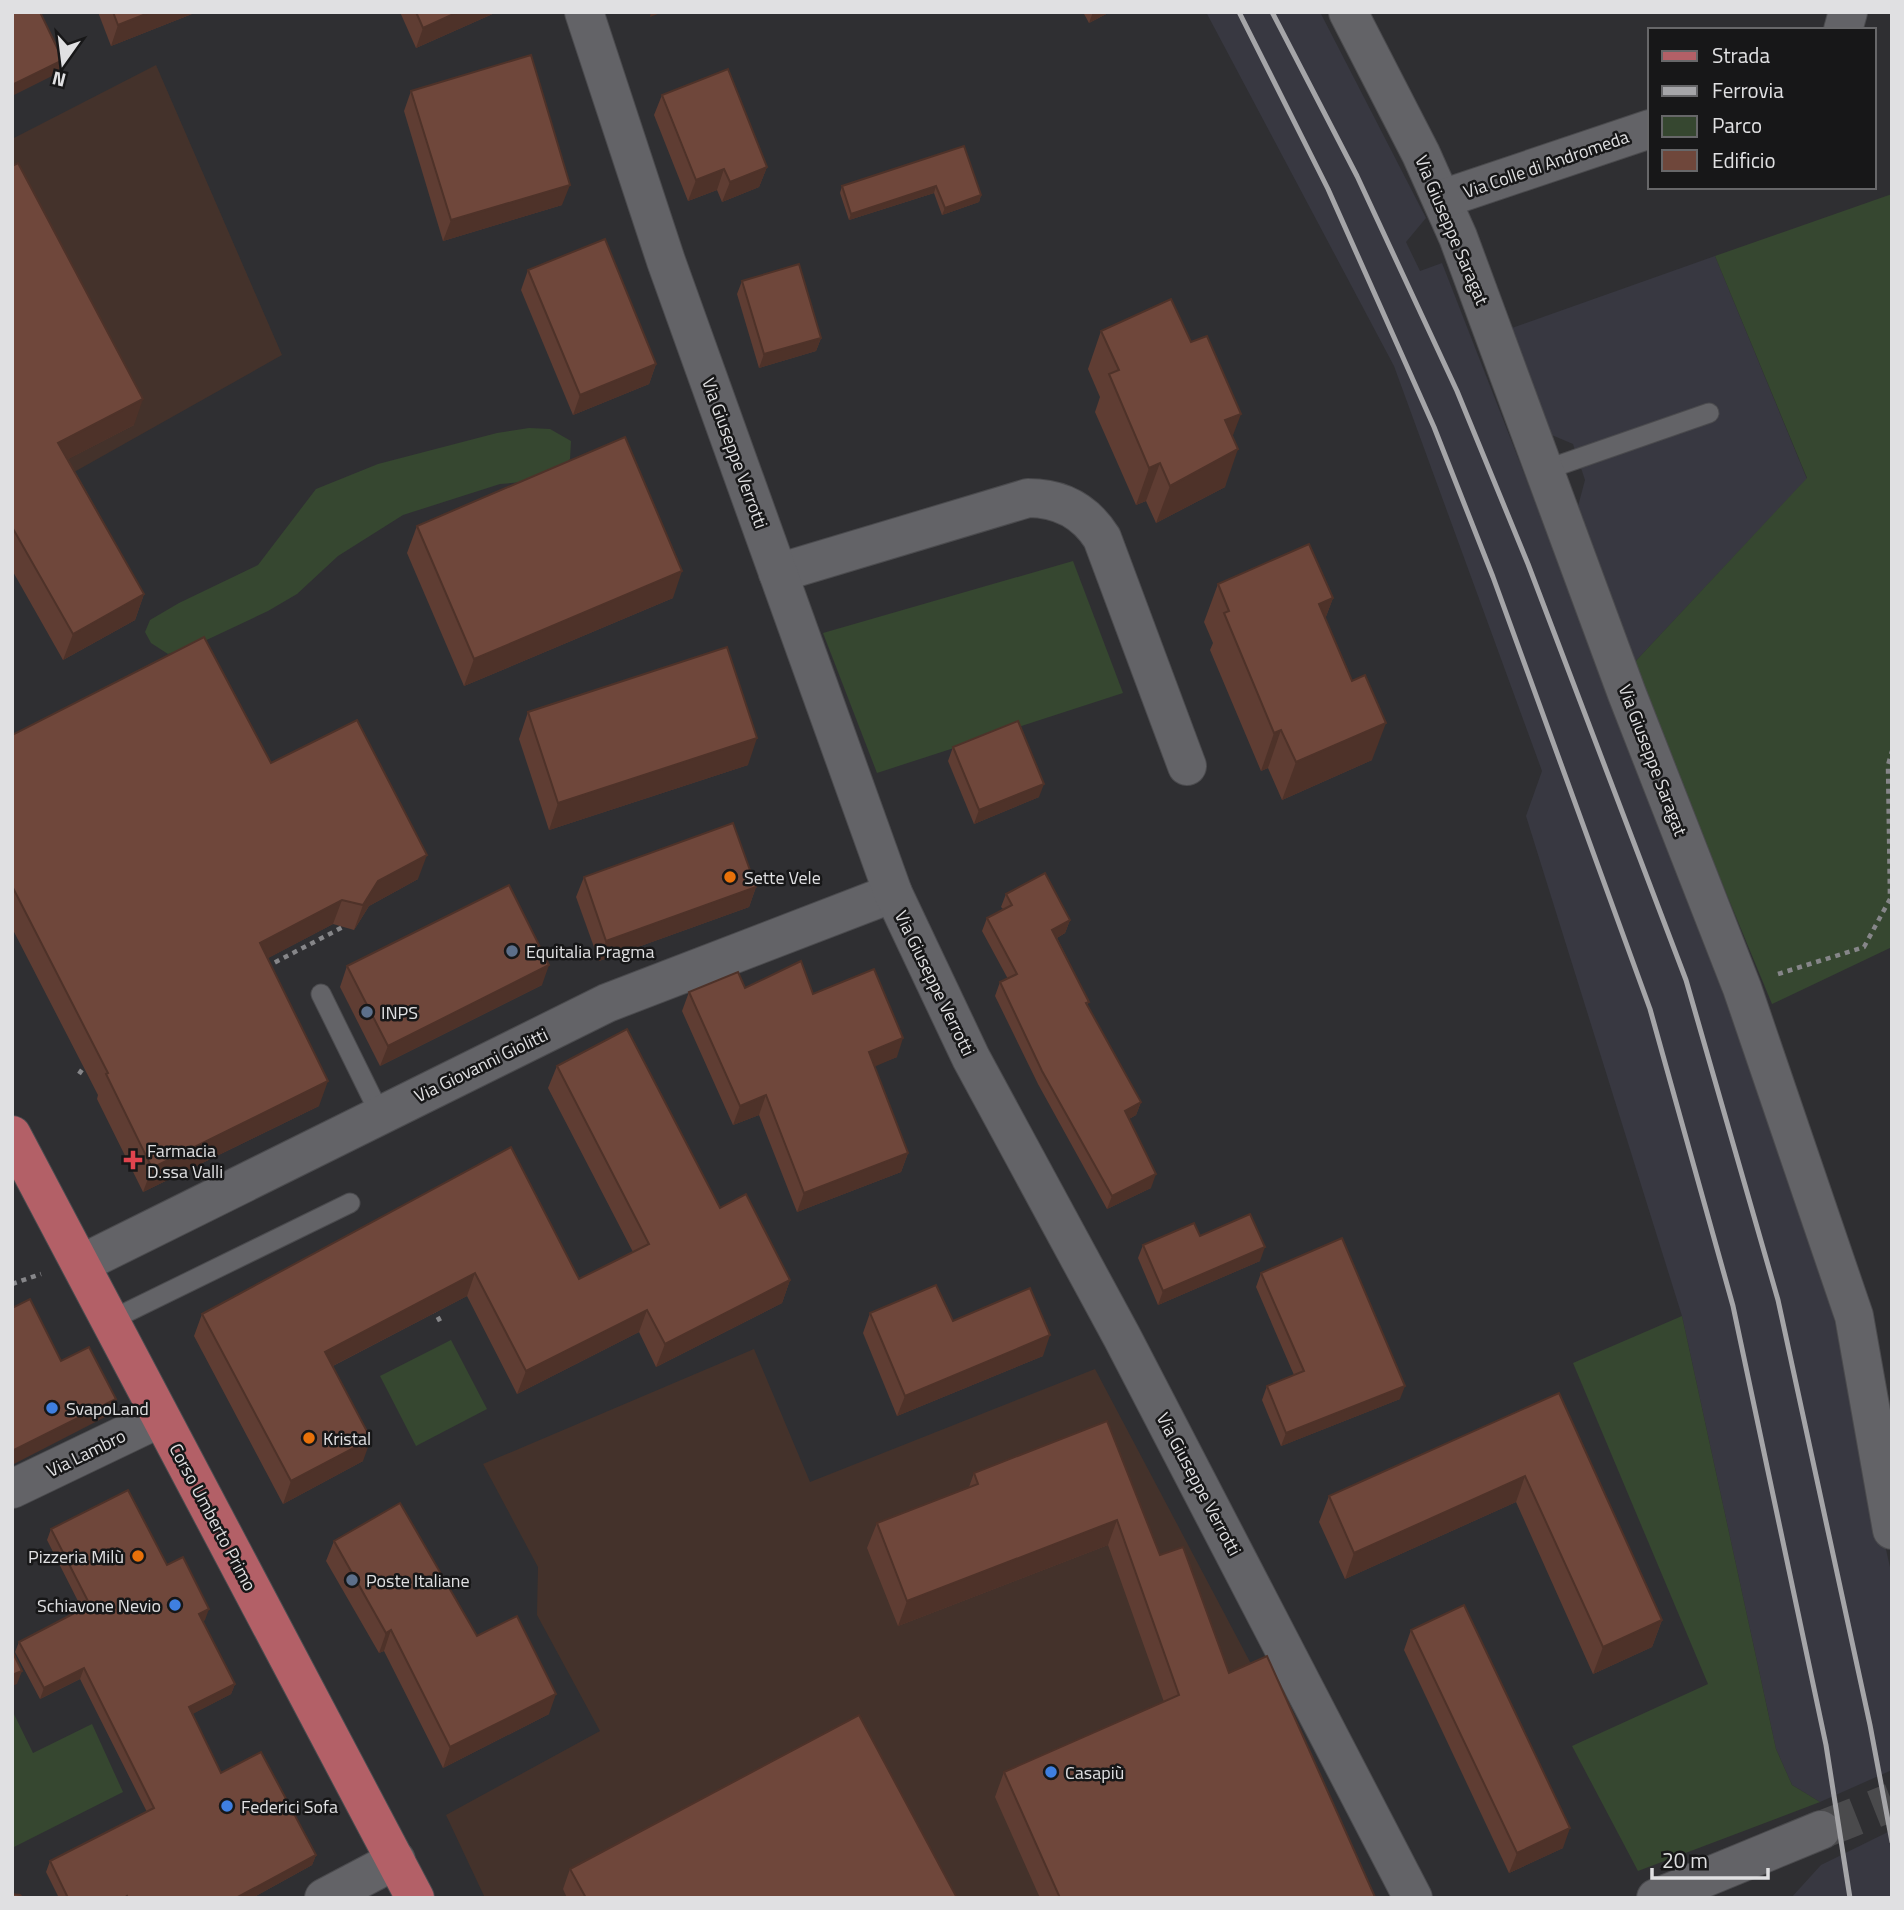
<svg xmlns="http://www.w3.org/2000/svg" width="1904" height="1910" font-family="'Titillium Web',sans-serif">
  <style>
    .commercial { fill: #44322b }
    .built { fill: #383841 }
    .green { fill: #364730 }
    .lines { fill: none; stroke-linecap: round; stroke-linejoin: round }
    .minor-tunnel { stroke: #4a4a4c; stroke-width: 38; stroke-dasharray: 38 19; stroke-linecap: butt }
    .service-casing { stroke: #4b4b4e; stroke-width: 21 }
    .minor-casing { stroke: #4b4b4e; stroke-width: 40 }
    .tertiary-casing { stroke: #4b4b4e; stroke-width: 40 }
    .primary-casing { stroke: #4b4b4e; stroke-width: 40 }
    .path { stroke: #868689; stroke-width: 4.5; stroke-dasharray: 5 5; stroke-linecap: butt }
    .service { stroke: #636367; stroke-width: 19 }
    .minor { stroke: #636367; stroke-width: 38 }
    .tertiary { stroke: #636367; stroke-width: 38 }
    .primary { stroke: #b36067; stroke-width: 38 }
    .rail { stroke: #a5a5a8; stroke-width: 5 }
    .wall { fill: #5f3d33 }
    .shaded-wall { fill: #4e3229 }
    .building { fill: #6f473b; stroke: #4e3229; stroke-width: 2 }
    .food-dot { fill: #e8710a; stroke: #171718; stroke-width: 2.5 }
    .service-dot { fill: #5c6f8a; stroke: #171718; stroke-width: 2.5 }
    .health-dot { fill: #e0444e; stroke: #171718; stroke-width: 2.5 }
    .shop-dot { fill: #3f7fe0; stroke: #171718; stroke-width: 2.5 }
    .labels { text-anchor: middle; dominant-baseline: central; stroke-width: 5; stroke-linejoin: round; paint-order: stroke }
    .street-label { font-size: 18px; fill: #e0e0e2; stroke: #171718 }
    .poi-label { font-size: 18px; fill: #e0e0e2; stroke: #171718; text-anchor: start }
  </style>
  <rect width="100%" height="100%" fill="#2f2f32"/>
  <g class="commercial">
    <path d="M156,65L282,355L12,507V139Z"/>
    <path d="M754,1349L810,1482L1095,1369L1375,1898H485L446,1815L600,1731L537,1615L538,1567L483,1464Z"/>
  </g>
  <g class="built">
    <path d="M1206,12H1320L1426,218L1406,242L1420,271L1442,263L1726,991L1832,1310L1892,1576V1770L1820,1802L1792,1785L1776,1749L1682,1316L1526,816L1542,771L1394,366Z"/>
    <path d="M1715,256L1807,479L1632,665L1577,510L1585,480L1573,444L1547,433L1512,328Z"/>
    <path d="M1892,1830V1898H1791L1821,1865Z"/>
  </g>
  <g class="green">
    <path d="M1892,194V947L1772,1004L1632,665L1807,478L1715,256Z"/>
    <path d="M529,428L550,429L571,441L570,459L558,473L535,481L500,484L403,515L338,556L297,594L268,611L198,644L168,654L151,643L145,632L150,620L179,603L258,565L316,489L378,464L497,433Z"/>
    <path d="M1073,561L1123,693L877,773L823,633Z"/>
    <path d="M1682,1316L1776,1749L1792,1785L1820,1802L1638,1871L1572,1746L1708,1684L1573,1363Z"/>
    <path d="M451,1340L487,1409L416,1446L380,1376Z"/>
    <path d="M12,1710L33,1753L92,1724L123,1792L12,1848Z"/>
  </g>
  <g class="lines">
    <path class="minor-tunnel" d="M1821,1830L1892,1802"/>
    <g class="service-casing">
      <g id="service">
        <path d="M1545,470L1709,413"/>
        <path d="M321,994L380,1114"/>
        <path d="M109,1321L350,1203"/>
      </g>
    </g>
    <g class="minor-casing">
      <g id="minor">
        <path d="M1348,12L1421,154L1458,237L1627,694L1742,988L1854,1316L1892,1530"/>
        <path d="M1843,30L1848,12"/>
        <path d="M1442,199L1650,129"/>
        <path d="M778,573L1028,498C1060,498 1085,511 1102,538L1187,766"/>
        <path d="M81,1264L607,1003L893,893"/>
        <path d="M12,1489L160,1418"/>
        <path d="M324,1898L396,1860"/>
        <path d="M1656,1898L1821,1830"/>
      </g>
    </g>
    <g class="tertiary-casing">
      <path id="tertiary" d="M584,12L666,261L893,893L971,1058L1122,1337L1413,1898"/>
    </g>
    <g class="primary-casing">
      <path id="primary" d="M12,1135L415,1898"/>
    </g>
    <g class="path">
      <path d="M266,967L343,927"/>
      <path d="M1778,974L1864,947L1890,899L1888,765L1892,751"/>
      <path d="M79,1074L86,1064"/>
      <path d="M12,1284L41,1274"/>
      <path d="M433,1308L442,1325"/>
    </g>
    <use href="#service" class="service"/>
    <use href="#minor" class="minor"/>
    <use href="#tertiary" class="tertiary"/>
    <use href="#primary" class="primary"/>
    <g class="rail">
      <path d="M1239,12L1328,189L1434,427L1493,577L1650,1009L1733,1306L1826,1745L1850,1898"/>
      <path d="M1272,12L1357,176L1457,391L1528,564L1686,980L1778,1300L1870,1725L1892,1842"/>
    </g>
  </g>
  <g class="wall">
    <path d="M98,12H197L111,46Z"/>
    <path d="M400,12H497L416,48Z"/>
    <path d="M1083,12H1110L1089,23Z"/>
    <path d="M411,91L562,205L443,241L404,111Z"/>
    <path d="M662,95L767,167L759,187L722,202L717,190L688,201L654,115Z"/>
    <path d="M964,146L981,195L979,202L942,215L934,193L849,220L840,193L842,186Z"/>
    <path d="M12,166L134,425L68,459L144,594L135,620L63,660L12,570Z"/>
    <path d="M528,270L656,364L649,384L573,415L521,290Z"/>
    <path d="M742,281L821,338L816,351L759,368L737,294Z"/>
    <path d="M1101,331L1233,436L1225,487L1156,523L1146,501L1136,505L1095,412L1100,397L1088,369Z"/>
    <path d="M417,526L673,598L464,686L407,553Z"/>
    <path d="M1218,584L1333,598L1325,619L1372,760L1282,800L1268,768L1261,771L1210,650L1213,643L1204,622Z"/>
    <path d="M528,712L748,765L549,830L519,739Z"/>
    <path d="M12,735L271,763L418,879L369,906L354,930L333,924L268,958L319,1106L143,1192L97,1099L98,1095L12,928Z"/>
    <path d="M953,747L1039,797L974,824L948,761Z"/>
    <path d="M584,877L756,887L749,907L599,961L576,897Z"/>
    <path d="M1006,894L1070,920L1065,933L1057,938L1089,1002L1087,1005L1141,1102L1136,1115L1129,1119L1151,1188L1107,1209L1038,1084L995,996L1000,982L1008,979L982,931L987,918L1003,909L1001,907Z"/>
    <path d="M347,966L542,985L380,1066L340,987Z"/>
    <path d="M745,988L897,1057L874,1066L908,1153L901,1172L797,1212L759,1115L733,1125L682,1011L689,992Z"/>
    <path d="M557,1066L720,1208L790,1280L782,1303L656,1367L639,1332L517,1394L467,1296L333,1366L363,1461L283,1504L194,1336L202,1314L511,1147L579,1279L633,1252L548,1088Z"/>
    <path d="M1200,1236L1260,1261L1158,1305L1138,1258L1143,1245Z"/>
    <path d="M1261,1273L1400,1399L1281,1446L1262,1400L1267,1386L1294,1375L1256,1287Z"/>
    <path d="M870,1313L953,1321L1043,1356L897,1416L863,1333Z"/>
    <path d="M1559,1393L1662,1620L1652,1647L1593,1674L1516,1502L1345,1579L1319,1522L1329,1496Z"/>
    <path d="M1107,1421L1160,1555L1229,1673L1375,1898H1040L995,1797L1004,1772L1164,1702L1108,1545L898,1626L867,1548L877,1523L969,1487L974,1473Z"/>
    <path d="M51,1529L167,1565L205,1620L203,1621L235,1684L231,1694L192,1714L221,1773L316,1855L312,1865L252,1898H59L46,1872L50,1861L147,1812L80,1679L40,1699L15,1652L19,1642L82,1609L47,1540Z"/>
    <path d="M334,1541L477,1636L549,1714L443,1768L384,1651L379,1653L326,1561Z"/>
    <path d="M1411,1630L1563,1848L1509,1873L1404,1650Z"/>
    <path d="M570,1869L957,1898H567L563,1889Z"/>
  </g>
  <g class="shaded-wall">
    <path d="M151,12H197L111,46L118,25Z"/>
    <path d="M458,12H497L416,48L423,28Z"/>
    <path d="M651,12H663L650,17Z"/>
    <path d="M1093,12H1110L1089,23Z"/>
    <path d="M63,60L58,73L12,96V85Z"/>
    <path d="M767,167L759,187L722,202L730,182Z"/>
    <path d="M724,169L717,190L688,201L696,180Z"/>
    <path d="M570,185L562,205L443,241L451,220Z"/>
    <path d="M936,186L934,193L849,220L851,214Z"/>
    <path d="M981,195L979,202L942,215L945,208Z"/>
    <path d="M821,338L816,351L759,368L764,354Z"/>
    <path d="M656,364L649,384L573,415L580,395Z"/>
    <path d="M143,399L134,425L49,469L58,443Z"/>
    <path d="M1241,414L1227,451L1225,420Z"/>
    <path d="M1238,449L1225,487L1156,523L1170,486Z"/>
    <path d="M1160,463L1146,501L1136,505L1149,468Z"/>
    <path d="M682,571L673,598L464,686L474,659Z"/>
    <path d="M144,594L135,620L63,660L73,634Z"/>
    <path d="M1333,598L1319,635V604Z"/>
    <path d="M1386,723L1372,760L1282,800L1296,762Z"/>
    <path d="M1281,730L1268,768L1261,771L1274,733Z"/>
    <path d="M757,738L748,765L549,830L558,803Z"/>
    <path d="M1044,784L1039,797L974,824L979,810Z"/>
    <path d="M427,855L418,879L369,906L354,930L363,905L378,881Z"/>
    <path d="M756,887L749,907L599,961L606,941Z"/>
    <path d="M342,900L333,924L251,967L260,943Z"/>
    <path d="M1070,920L1065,933L1048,943L1052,930Z"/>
    <path d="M549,965L542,985L380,1066L388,1046Z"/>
    <path d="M903,1038L897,1057L862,1072L869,1052Z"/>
    <path d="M328,1081L319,1106L143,1192L152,1168Z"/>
    <path d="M766,1095L759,1115L733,1125L740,1106Z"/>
    <path d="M1141,1102L1136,1115L1120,1124L1125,1111Z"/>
    <path d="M908,1153L901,1172L797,1212L804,1193Z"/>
    <path d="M1156,1174L1151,1188L1107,1209L1112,1196Z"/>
    <path d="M1265,1247L1260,1261L1158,1305L1163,1291Z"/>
    <path d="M475,1273L467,1296L317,1374L325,1352Z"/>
    <path d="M790,1280L782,1303L656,1367L665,1344Z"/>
    <path d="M647,1310L639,1332L517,1394L526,1371Z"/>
    <path d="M1050,1335L1043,1356L897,1416L905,1396Z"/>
    <path d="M1405,1386L1400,1399L1281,1446L1286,1433Z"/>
    <path d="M116,1399L109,1415L12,1465V1451Z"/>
    <path d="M371,1439L363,1461L283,1504L291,1481Z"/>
    <path d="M1525,1476L1516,1502L1345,1579L1354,1553Z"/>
    <path d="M1117,1520L1108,1545L898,1626L907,1601Z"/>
    <path d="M209,1609L205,1620L195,1624L199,1614Z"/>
    <path d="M1662,1620L1652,1647L1593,1674L1603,1647Z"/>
    <path d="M391,1630L384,1651L379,1653L386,1633Z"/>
    <path d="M84,1668L80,1679L40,1699L44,1688Z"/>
    <path d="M22,1671L17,1684L12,1686V1675Z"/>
    <path d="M235,1684L231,1694L185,1718L189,1707Z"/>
    <path d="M556,1694L549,1714L443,1768L450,1747Z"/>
    <path d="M1570,1828L1563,1848L1509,1873L1517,1853Z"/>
    <path d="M316,1855L312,1865L252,1898H236Z"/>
  </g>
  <g class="building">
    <path d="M12,12H40L63,60L12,85Z"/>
    <path d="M113,12H151L118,25Z"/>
    <path d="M416,12H458L423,28Z"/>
    <path d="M531,55L570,185L451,220L411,91Z"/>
    <path d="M728,69L767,167L730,182L724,169L696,180L662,95Z"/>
    <path d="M964,146L981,195L945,208L936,186L851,214L842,186Z"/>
    <path d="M18,163L143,399L58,443L144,594L73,634L12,527V166Z"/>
    <path d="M605,239L656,364L580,395L528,270Z"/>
    <path d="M799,264L821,338L764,354L742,281Z"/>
    <path d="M1171,299L1191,342L1207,336L1241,414L1225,420L1238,449L1170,486L1160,463L1149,468L1109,374L1119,370L1101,331Z"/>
    <path d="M625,437L682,571L474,659L417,526Z"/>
    <path d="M1309,544L1333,598L1319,604L1352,681L1365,675L1386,723L1296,762L1281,730L1274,733L1224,613L1229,611L1218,584Z"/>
    <path d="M204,637L271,763L357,720L427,855L378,881L363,905L342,900L260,943L328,1081L152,1168L106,1074L108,1073L12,886V735Z"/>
    <path d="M727,647L757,738L558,803L528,712Z"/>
    <path d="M1018,721L1044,784L979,810L953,747Z"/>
    <path d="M733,823L756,887L606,941L584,877Z"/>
    <path d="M1045,873L1070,920L1052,930L1089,1002L1086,1003L1141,1102L1125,1111L1156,1174L1112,1196L1042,1071L1000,982L1017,974L987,918L1012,905L1006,894Z"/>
    <path d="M509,885L549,965L388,1046L347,966Z"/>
    <path d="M801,961L813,994L874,969L903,1038L869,1052L908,1153L804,1193L766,1095L740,1106L689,992L738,972L745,988Z"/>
    <path d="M627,1029L720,1208L746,1194L790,1280L665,1344L647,1310L526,1371L475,1273L325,1352L371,1439L291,1481L202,1314L511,1147L579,1279L649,1244L557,1066Z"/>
    <path d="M1250,1214L1265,1247L1163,1291L1143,1245L1194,1223L1200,1236Z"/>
    <path d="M1342,1238L1405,1386L1286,1433L1267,1386L1304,1371L1261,1273Z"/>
    <path d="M936,1285L953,1321L1030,1288L1050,1335L905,1396L870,1313Z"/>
    <path d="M30,1299L61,1361L89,1347L116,1399L12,1451V1308Z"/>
    <path d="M1559,1393L1662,1620L1603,1647L1525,1476L1354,1553L1329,1496Z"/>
    <path d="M1107,1421L1160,1555L1183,1547L1229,1673L1267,1656L1375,1897L1060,1898L1004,1772L1179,1695L1117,1520L907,1601L877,1523L978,1484L974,1473Z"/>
    <path d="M128,1490L167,1565L183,1557L209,1609L199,1614L235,1684L189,1707L221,1773L261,1752L316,1855L236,1898H128L127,1896L124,1898H68L50,1861L154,1808L84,1668L44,1688L19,1642L90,1605L51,1529Z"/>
    <path d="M400,1503L477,1636L517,1616L556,1694L450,1747L391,1630L386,1633L334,1541Z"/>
    <path d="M1464,1605L1570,1828L1517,1853L1411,1630Z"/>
    <path d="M12,1651L22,1671L12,1675Z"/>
    <path d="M859,1715L957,1898H586L570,1869Z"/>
    <path d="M12,1894L20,1895L23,1898H12Z"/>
  </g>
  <g class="food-dot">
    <circle cx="730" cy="877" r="7"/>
    <circle cx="309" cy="1438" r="7"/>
    <circle cx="138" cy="1556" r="7"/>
  </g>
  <g class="service-dot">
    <circle cx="512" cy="951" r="7"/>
    <circle cx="367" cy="1012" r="7"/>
    <circle cx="352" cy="1580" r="7"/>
  </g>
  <path class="health-dot" d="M129.5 1149.5h7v7h7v7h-7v7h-7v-7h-7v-7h7z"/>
  <g class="shop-dot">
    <circle cx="52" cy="1408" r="7"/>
    <circle cx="175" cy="1605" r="7"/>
    <circle cx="1051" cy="1772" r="7"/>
    <circle cx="227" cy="1806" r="7"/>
  </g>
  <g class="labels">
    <g class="street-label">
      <text transform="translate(1546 164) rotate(-19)">Via Colle di Andromeda</text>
      <text transform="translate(1452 230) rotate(67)">Via Giuseppe Saragat</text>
      <text transform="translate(735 453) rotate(70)">Via Giuseppe Verrotti</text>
      <text transform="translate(1653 760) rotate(69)">Via Giuseppe Saragat</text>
      <text transform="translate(935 983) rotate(64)">Via Giuseppe Verrotti</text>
      <text transform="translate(481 1065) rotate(-26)">Via Giovanni Giolitti</text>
      <text transform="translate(86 1453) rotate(-26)">Via Lambro</text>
      <text transform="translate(1199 1484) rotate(62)">Via Giuseppe Verrotti</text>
      <text transform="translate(213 1517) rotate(62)">Corso Umberto Primo</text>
    </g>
    <g class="poi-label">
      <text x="744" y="877">Sette Vele</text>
      <text x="526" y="951">Equitalia Pragma</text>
      <text x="381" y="1012">INPS</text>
      <text x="147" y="1150">Farmacia<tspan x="147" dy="21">D.ssa Valli</tspan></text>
      <text x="66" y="1408">SvapoLand</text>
      <text x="323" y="1438">Kristal</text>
      <text x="124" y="1556" text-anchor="end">Pizzeria Milù</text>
      <text x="366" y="1580">Poste Italiane</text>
      <text x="161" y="1605" text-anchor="end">Schiavone Nevio</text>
      <text x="1065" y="1772">Casapiù</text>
      <text x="241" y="1806">Federici Sofa</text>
    </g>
  </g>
  <rect width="1904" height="1910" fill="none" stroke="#e0e0e2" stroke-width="28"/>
  <rect x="1648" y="28" width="228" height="161" fill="#171718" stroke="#676769" stroke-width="2"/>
  <rect x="1662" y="51" width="35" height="10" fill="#b36067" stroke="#676769" stroke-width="2"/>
  <text x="1712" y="63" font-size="21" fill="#e0e0e2">Strada</text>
  <rect x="1662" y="86" width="35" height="10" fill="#a5a5a8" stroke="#676769" stroke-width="2"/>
  <text x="1712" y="98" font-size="21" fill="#e0e0e2">Ferrovia</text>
  <rect x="1662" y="116" width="35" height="21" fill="#364730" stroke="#676769" stroke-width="2"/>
  <text x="1712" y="133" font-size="21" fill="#e0e0e2">Parco</text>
  <rect x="1662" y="150" width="35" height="21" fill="#6f473b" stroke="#676769" stroke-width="2"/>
  <text x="1712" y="168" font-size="21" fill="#e0e0e2">Edificio</text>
  <g transform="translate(63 63) rotate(194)" stroke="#171718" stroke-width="5" paint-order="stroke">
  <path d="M0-5L12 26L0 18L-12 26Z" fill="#e0e0e2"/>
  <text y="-10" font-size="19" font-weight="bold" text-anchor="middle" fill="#e0e0e2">N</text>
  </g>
  <path d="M1652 1868v10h116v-10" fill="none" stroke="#e0e0e2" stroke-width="3.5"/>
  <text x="1662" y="1868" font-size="21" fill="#e0e0e2" stroke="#171718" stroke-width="5" paint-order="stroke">20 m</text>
</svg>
